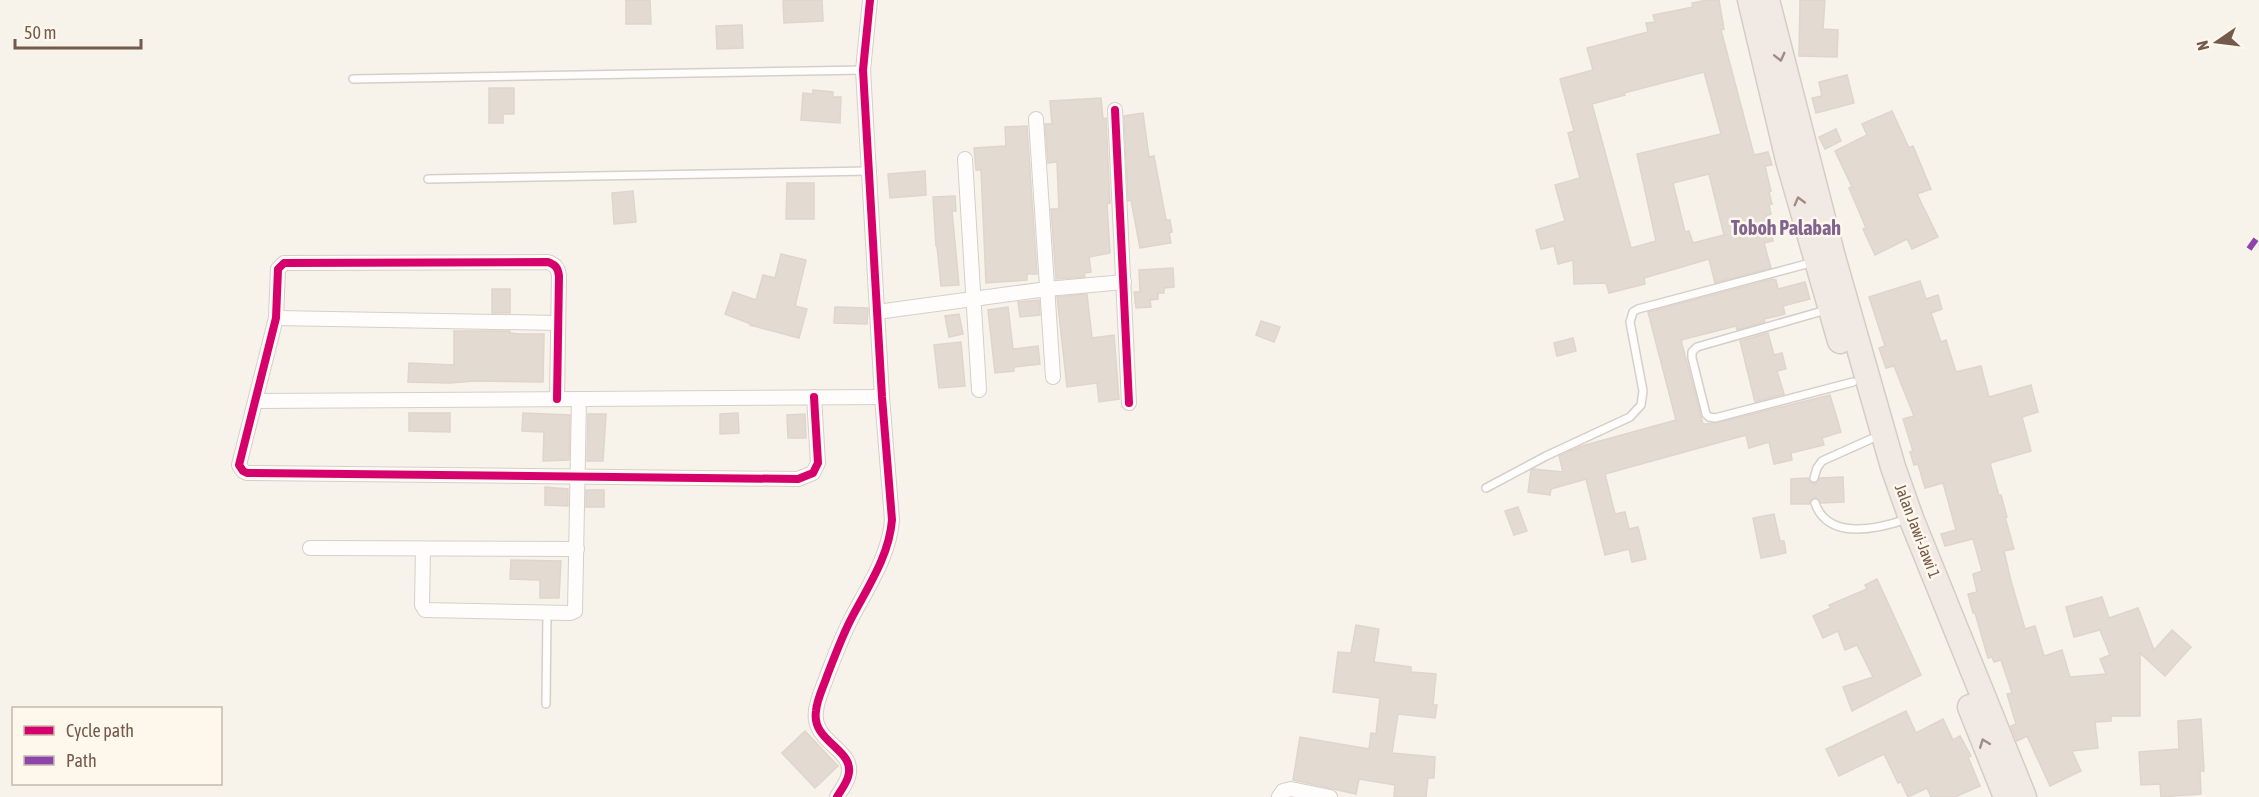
<svg xmlns="http://www.w3.org/2000/svg" width="2259" height="797" font-family="'Asap Condensed',sans-serif">
  <style>
    .building { fill: #e3dad2; stroke: #dfd5cd; stroke-width: 1.5; fill-rule: evenodd }
    .lines { fill: none; stroke-linecap: round; stroke-linejoin: round }
    .lane-casing { stroke: #d6cfc9; stroke-width: 10 }
    .street-casing { stroke: #d6cfc9; stroke-width: 16 }
    .highway-casing { stroke: #d5ccc6; stroke-width: 27 }
    .lane { stroke: #fefdfc; stroke-width: 7 }
    .street { stroke: #fefdfc; stroke-width: 14 }
    .highway { stroke: #f1e9e4; stroke-width: 24 }
    .quiet { stroke: #8e44ad; stroke-width: 6; stroke-dasharray: 12 6; stroke-linecap: butt }
    .cycleway-casing { stroke: #fef7ec; stroke-width: 11 }
    .cycleway { stroke: #d6006c; stroke-width: 8 }
    .oneway { stroke: #a08c81 }
    .labels { text-anchor: middle; dominant-baseline: central; stroke-width: 5; stroke-linejoin: round; paint-order: stroke }
    .street-label { font-size: 16px; fill: #745a4b; stroke: #fef7ec }
    .quarter-label { font-size: 20px; font-weight: bold; fill: #816390; stroke: #fef7ec }
  </style>
  <rect width="100%" height="100%" fill="#f7f2ea"/>
  <g class="building">
    <path d="M626,0H650L651,24H626Z"/>
    <path d="M783,0H822L823,21L784,23Z"/>
    <path d="M1708,0H1719L1724,29L1721,30L1754,155L1768,152L1772,165L1765,166L1771,191L1769,192L1772,204L1769,205L1771,214L1766,216L1773,241L1764,243L1771,268L1715,283L1709,259L1644,278L1645,284L1609,293L1606,283L1574,284L1573,260L1558,264L1554,246L1541,249L1536,230L1565,221L1555,185L1580,178L1568,133L1574,131L1560,79L1593,70L1587,48L1648,32L1646,23L1655,22L1653,15L1693,7L1692,3ZM1704,72L1721,134L1637,154L1656,241L1631,248L1592,104L1625,95L1624,93ZM1709,174L1724,235L1693,243L1689,231L1685,232L1673,183Z"/>
    <path d="M1800,0H1825L1823,29L1838,30L1837,57L1799,56Z"/>
    <path d="M742,25L743,48L717,49L716,26Z"/>
    <path d="M1847,75L1854,103L1816,113L1812,98L1822,96L1819,82Z"/>
    <path d="M489,88H514V114H503V123H489Z"/>
    <path d="M813,90L833,92V97H841L840,123L801,120L803,93L813,94Z"/>
    <path d="M1101,98L1103,119L1106,118L1110,203L1107,204L1110,253L1089,257L1091,272L1084,273L1085,277L1056,279L1051,209H1059L1057,162L1048,163L1045,124H1052L1050,101Z"/>
    <path d="M1892,111L1909,148L1913,146L1931,189L1917,194L1938,237L1912,249L1907,239L1875,255L1863,229L1866,228L1849,188L1852,187L1835,151L1867,135L1862,124Z"/>
    <path d="M1143,113L1149,157L1154,156L1166,220H1170L1172,232L1169,233L1171,243L1140,248L1131,200L1128,201L1124,116Z"/>
    <path d="M1027,126L1037,274H1027V280L986,283L981,170H976L974,148L1006,146L1005,127Z"/>
    <path d="M1836,129L1841,141L1825,149L1819,137Z"/>
    <path d="M925,171L926,195L890,198L888,174Z"/>
    <path d="M787,183H814V219H786Z"/>
    <path d="M633,191L636,222L614,224L612,193Z"/>
    <path d="M955,196L956,211H952L959,285L941,286L937,246H936L933,197Z"/>
    <path d="M781,254L806,260L795,306L807,309L799,338L750,325L751,324L725,314L733,292L756,300L763,275L775,278Z"/>
    <path d="M1173,268L1174,287L1164,288V293H1158V299L1150,300L1151,307L1136,308L1134,292H1140L1139,270Z"/>
    <path d="M1773,279L1776,280L1778,289L1805,282L1810,299L1783,306L1785,314L1764,319L1765,322L1737,330L1736,326L1681,340L1703,424L1716,423L1830,395L1841,432L1822,438L1824,445L1791,453L1792,460L1774,464L1769,442L1749,448L1746,435L1605,474L1615,514L1625,512L1629,529L1638,527L1646,559L1632,562L1629,549L1605,555L1586,479L1551,489L1550,495L1528,492L1531,470L1534,469L1563,472L1559,456L1582,446L1676,420L1648,312Z"/>
    <path d="M1920,281L1926,299L1938,295L1942,309L1931,313L1941,342L1946,340L1956,372L1981,366L1989,397L2031,385L2038,412L2022,417L2031,451L1990,463L1999,496L2001,495L2007,517H2005L2014,549L2004,551L2011,581L2025,629L2035,626L2044,656L2062,650L2070,677L2106,674L2100,659L2110,655L2100,630L2074,637L2066,607L2102,597L2109,618L2138,608L2154,650L2172,630L2191,647L2165,676L2140,653V716H2111V721L2095,722L2098,748L2072,751L2081,771L2050,786L2027,736L2017,741L2011,726L2016,724L2007,694L2012,693L2001,660L1994,662L1992,657L1988,658L1975,613H1973L1968,594L1977,592L1973,574L1982,571L1973,539L1945,546L1941,534L1956,530L1943,483L1925,488L1918,464L1914,465L1910,452L1913,451L1903,419L1914,416L1894,366L1886,368L1879,348L1885,346L1869,297Z"/>
    <rect x="492" y="289" width="18" height="24"/>
    <path d="M1087,294L1092,338L1114,335L1119,399L1099,402L1097,383L1067,387L1057,297Z"/>
    <path d="M1039,300L1040,315L1020,317L1018,302Z"/>
    <path d="M835,307L868,308L867,324L834,323Z"/>
    <path d="M1008,307L1013,349L1038,346L1040,364L1014,367V371L995,373L988,310Z"/>
    <path d="M959,314L963,334L949,337L945,316Z"/>
    <path d="M1261,321L1280,327L1274,342L1256,335Z"/>
    <path d="M454,331H510V333L520,334H544L543,382L474,381L450,383L408,382L409,363L454,365Z"/>
    <path d="M1768,333L1774,355L1782,353L1786,369L1777,371L1784,394L1755,402L1740,341Z"/>
    <path d="M1573,338L1576,351L1557,356L1554,343Z"/>
    <path d="M961,342L965,386L939,388L934,345Z"/>
    <path d="M409,413H450V432L409,431Z"/>
    <path d="M523,413L570,415L569,460L543,461L544,432L522,431Z"/>
    <path d="M738,413L739,433L720,434V414Z"/>
    <path d="M588,414H606L603,461H587Z"/>
    <path d="M805,414L806,438H788L787,415Z"/>
    <path d="M1843,477L1844,502L1821,503L1815,497L1811,500L1809,504H1791V479L1808,478L1810,482L1815,484L1820,478Z"/>
    <path d="M545,487L568,489V506L545,505Z"/>
    <rect x="586" y="490" width="18" height="17"/>
    <path d="M1518,507L1527,531L1514,535L1505,511Z"/>
    <path d="M1774,514L1780,541H1784L1786,553L1761,558L1753,518Z"/>
    <path d="M511,560L561,561L559,598H540V580L510,579Z"/>
    <path d="M1877,579L1921,675L1852,711L1843,687L1873,677L1857,645L1845,650L1838,631L1823,638L1813,616L1831,608L1829,605L1867,589L1865,585Z"/>
    <path d="M1356,625L1379,629L1374,662L1411,667V672L1436,674L1433,705H1437L1435,718L1398,714L1392,753L1435,757L1434,778H1428L1426,797H1394L1395,785L1359,779L1356,794L1293,780L1300,737L1369,749L1371,733L1376,734L1380,698L1333,692L1338,652L1351,653Z"/>
    <path d="M1906,711L1916,733L1943,719L1953,740L1960,736L1971,756L1968,757L1980,786L1955,797H1931L1927,788L1908,797L1901,782L1898,783L1884,754L1839,776L1826,749Z"/>
    <path d="M2201,719L2204,771H2200L2201,794L2161,797L2160,784L2141,785L2139,752L2179,749L2178,721Z"/>
    <path d="M805,731L838,766L815,788L782,753Z"/>
  </g>
  <g class="lines">
    <g class="lane-casing">
      <g id="lane">
        <path d="M353,79L863,70"/>
        <path d="M428,179L869,171"/>
        <path d="M1826,310L1697,347L1692,352V358L1706,414L1709,417L1715,418L1853,382"/>
        <path d="M1814,478L1817,468L1822,461L1871,439"/>
        <path d="M1486,488L1546,456L1630,417L1641,405L1643,391L1630,322L1633,312L1638,309L1814,262"/>
        <path d="M1815,503C1828,541 1878,529 1907,519"/>
        <path d="M546,704L547,613"/>
      </g>
    </g>
    <g class="street-casing">
      <g id="street">
        <path d="M1115,110L1129,403"/>
        <path d="M1036,119L1053,377"/>
        <path d="M965,159L979,390"/>
        <path d="M877,312L1047,289L1124,282"/>
        <path d="M276,318L558,323"/>
        <path d="M557,399L559,276C558,268 556,265 548,262L284,263L278,269L276,318L239,465L243,471L247,473L798,479L813,473L818,463L814,397"/>
        <path d="M256,401L882,397"/>
        <path d="M310,548L577,549"/>
        <path d="M423,549L422,605L425,610L570,613L575,611L579,399"/>
        <path d="M837,797C841,790 846,784 848,777C857,749 811,743 816,711C817,699 823,688 827,676C834,658 841,639 850,621C867,588 889,557 892,520L882,397L863,70L870,0"/>
        <path d="M1279,797L1283,791L1291,789L1330,797"/>
      </g>
    </g>
    <g class="highway-casing">
      <g id="highway">
        <path d="M1750,0L1788,160L1840,341"/>
        <path d="M1767,0L1833,257L1893,467L1911,518L2024,797"/>
        <path d="M1970,707L2006,797"/>
      </g>
    </g>
    <use href="#lane" class="lane"/>
    <use href="#street" class="street"/>
    <use href="#highway" class="highway"/>
    <path class="quiet" d="M2249,249L2259,235"/>
    <g class="cycleway-casing">
      <g id="cycleway">
        <path d="M1115,110L1129,403"/>
        <path d="M557,399L559,276C558,268 556,265 548,262L284,263L278,269L276,318L239,465L243,471L247,473L798,479L813,473L818,463L814,397"/>
        <path d="M837,797C841,790 846,784 848,777C857,749 811,743 816,711C817,699 823,688 827,676C834,658 841,639 850,621C867,588 889,557 892,520L882,397L863,70L870,0"/>
      </g>
    </g>
    <use href="#cycleway" class="cycleway"/>
  </g>
  <defs><path id="oneway-chevron" d="M-2-3.5L2.5 0L-2 3.5" fill="none" stroke-width="1.6" stroke-linecap="round" stroke-linejoin="round" transform="scale(1.5)"/></defs>
  <g class="oneway">
    <use href="#oneway-chevron" transform="translate(1780 57) rotate(76)"/>
    <use href="#oneway-chevron" transform="translate(1799 201) rotate(-105)"/>
    <use href="#oneway-chevron" transform="translate(1984 743) rotate(-111)"/>
  </g>
  <g class="labels">
    <g class="street-label">
      <text transform="translate(1918 531) rotate(69)">Jalan Jawi-Jawi 1</text>
    </g>
    <g class="quarter-label">
      <text x="1786" y="227">Toboh Palabah</text>
    </g>
  </g>
  <rect x="12" y="707" width="210" height="78" fill="#fef7ec" stroke="#c7b8ac" stroke-width="1.5"/>
  <rect x="24" y="726" width="30" height="9" fill="#d6006c" stroke="#c7b8ac" stroke-width="1.5"/>
  <text x="66" y="737" font-size="18" fill="#745a4b">Cycle path</text>
  <rect x="24" y="756" width="30" height="9" fill="#8e44ad" stroke="#c7b8ac" stroke-width="1.5"/>
  <text x="66" y="767" font-size="18" fill="#745a4b">Path</text>
  <g transform="translate(2217 42) rotate(256)" stroke="#fef7ec" stroke-width="4.5" paint-order="stroke">
  <path d="M0-4.5L10 22L0 15L-10 22Z" fill="#745a4b"/>
  <text y="-9" font-size="16" font-weight="bold" text-anchor="middle" fill="#745a4b">N</text>
  </g>
  <path d="M15 39v9h126v-9" fill="none" stroke="#745a4b" stroke-width="3"/>
  <text x="24" y="39" font-size="18" fill="#745a4b" stroke="#fef7ec" stroke-width="4.5" paint-order="stroke">50 m</text>
</svg>
